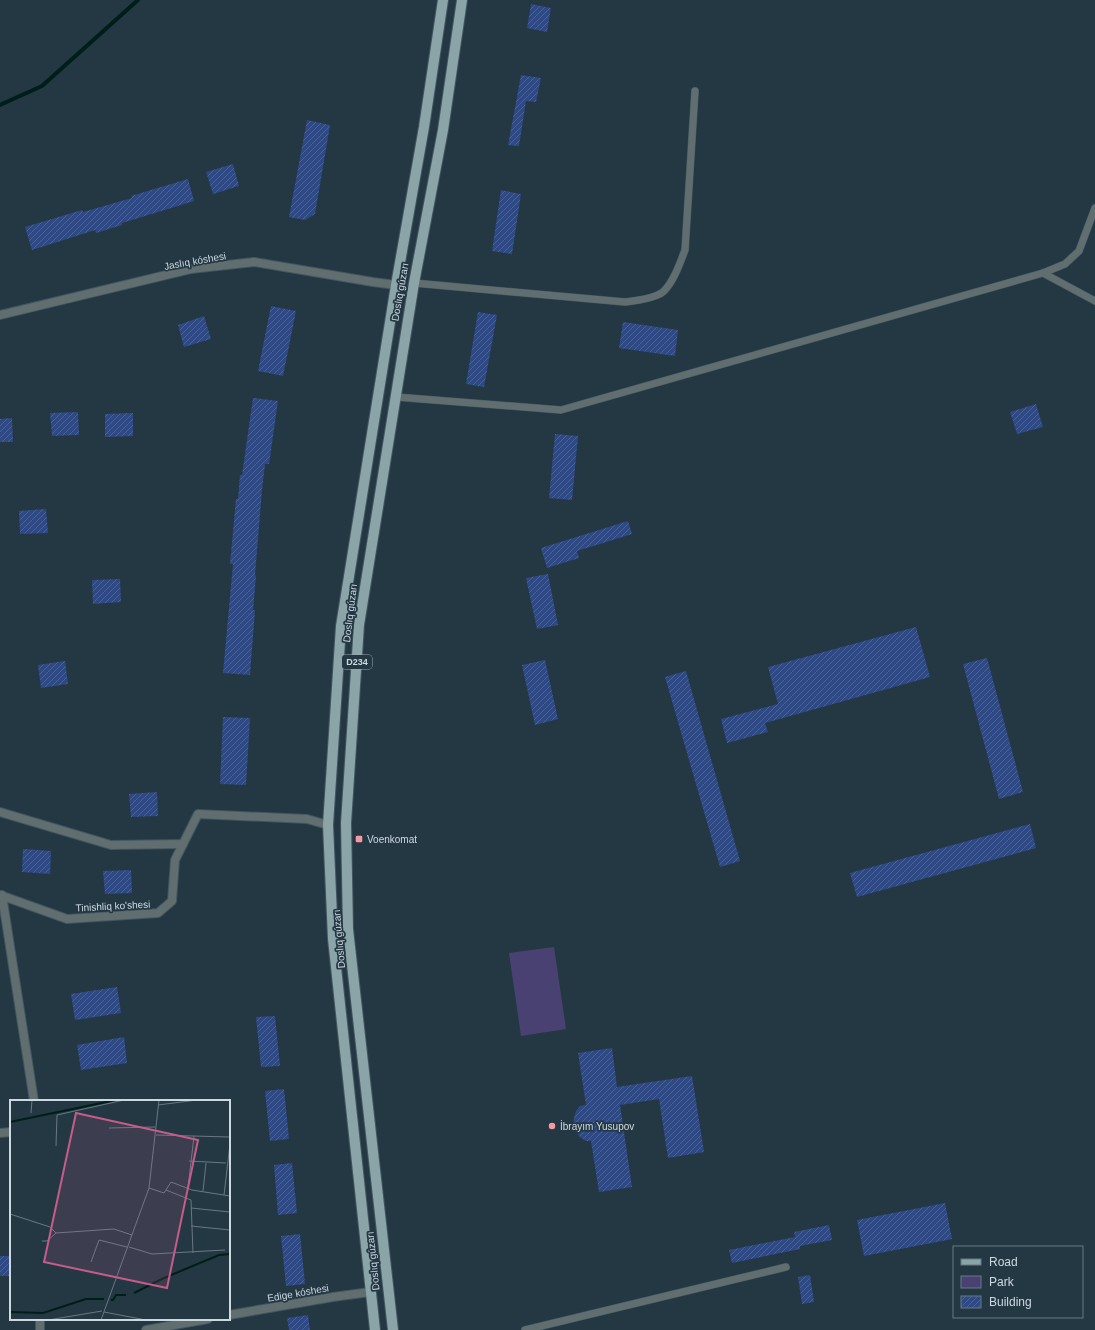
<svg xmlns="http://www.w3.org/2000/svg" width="1095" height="1330" font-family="Helvetica,sans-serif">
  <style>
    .green { fill: #4a4173 }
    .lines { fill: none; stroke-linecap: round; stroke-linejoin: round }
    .stream { stroke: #001e19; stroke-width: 4 }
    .building { fill: url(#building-hatch) }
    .lane-casing { stroke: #425560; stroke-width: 8 }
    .street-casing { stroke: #425560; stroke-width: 10 }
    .primary-casing { stroke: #425560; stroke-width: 12 }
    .lane { stroke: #616e6f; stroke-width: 7 }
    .street { stroke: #616e6f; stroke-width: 8 }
    .primary { stroke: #8ba4a8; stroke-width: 10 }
    .poi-dot { fill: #f49aa0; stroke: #243844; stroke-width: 1.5 }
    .labels { text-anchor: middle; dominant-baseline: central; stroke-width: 3.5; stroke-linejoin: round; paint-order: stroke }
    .shield { fill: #243844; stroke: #9aa9b2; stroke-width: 1 }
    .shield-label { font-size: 9px; font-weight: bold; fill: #cdd9e1 }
    .street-label { font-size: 10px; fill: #cdd9e1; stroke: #243844 }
    .poi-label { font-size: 10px; fill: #cdd9e1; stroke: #243844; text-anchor: start }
    .inset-river { fill: none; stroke: #001e19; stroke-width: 2 }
    .inset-road { fill: none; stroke: #687883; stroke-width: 1 }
    .view { fill: #c65c8a; fill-opacity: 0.15; stroke: #c65c8a; stroke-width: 2 }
    .inset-edge { fill: none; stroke: #cdd9e1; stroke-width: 2 }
  </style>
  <defs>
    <pattern id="building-hatch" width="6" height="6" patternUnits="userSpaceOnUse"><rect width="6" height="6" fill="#2e4983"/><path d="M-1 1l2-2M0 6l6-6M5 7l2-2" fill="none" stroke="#4b6394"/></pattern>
  </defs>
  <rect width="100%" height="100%" fill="#243844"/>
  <path class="green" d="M554,947L566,1029L521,1036L509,953Z"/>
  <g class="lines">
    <path class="stream" d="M0,105L42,86L138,0"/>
  </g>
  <g class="building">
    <path d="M531,4L551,8L547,32L527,28Z"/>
    <path d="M521,75L541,78L536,102L526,101L519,146L508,145Z"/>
    <path d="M307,120L330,125L315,214L305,220L289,217Z"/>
    <path d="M233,164L239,186L213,194L206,172Z"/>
    <path d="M188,179L194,201L122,223V225L96,233L95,230L32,250L25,227L82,210L83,212L132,198L131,196Z"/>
    <path d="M501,190L521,194L512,254L492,251Z"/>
    <path d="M271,306L296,311L283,376L258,371Z"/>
    <path d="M478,312L497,315L484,387L466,384Z"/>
    <path d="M204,316L211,339L184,347L178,325Z"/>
    <path d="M623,322L678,330L675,356L619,348Z"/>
    <path d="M253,398L278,401L269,464H265L262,490L255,575L256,576L253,610H255L250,675L223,673L233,564H230L236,499H238L240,475H242Z"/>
    <path d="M1036,404L1043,427L1017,434L1010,412Z"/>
    <path d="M78,412L79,435L52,436L50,413Z"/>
    <path d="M133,413V436L105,437V414Z"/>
    <path d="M12,418L13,442H0V419Z"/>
    <path d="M555,434L578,436L572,500L549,498Z"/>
    <path d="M46,509L48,533L20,534L19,511Z"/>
    <path d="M628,521L632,534L577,551L579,558L547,568L541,548Z"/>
    <path d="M548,574L558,625L537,629L526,578Z"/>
    <path d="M120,579L121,602L93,604L92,580Z"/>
    <path d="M916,627L930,677L765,723L768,732L727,743L721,719L778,704L768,667Z"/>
    <path d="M987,658L1023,792L999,799L963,664Z"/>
    <path d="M545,660L558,719L535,725L522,665Z"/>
    <path d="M65,661L68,684L41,688L38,665Z"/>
    <path d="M686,671L740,861L720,867L665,677Z"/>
    <path d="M223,717L250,718L246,785L220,784Z"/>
    <path d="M157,792L158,816L131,817L129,794Z"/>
    <path d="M1030,824L1036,848L857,897L850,873Z"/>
    <path d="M23,849L51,851L50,874L22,872Z"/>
    <path d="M131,870L132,893L105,894L103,871Z"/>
    <path d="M117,987L121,1013L75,1020L71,994Z"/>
    <path d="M275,1016L280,1066L261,1067L256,1017Z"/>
    <path d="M124,1037L127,1063L81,1070L77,1045Z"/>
    <path d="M612,1048L617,1087L692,1076L704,1152L668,1158L659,1099L620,1105L632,1187L599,1192L591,1141H586L580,1137L575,1131L573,1125L574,1118L576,1111L580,1106L586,1105L578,1053Z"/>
    <path d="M284,1089L289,1139L270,1141L265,1091Z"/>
    <path d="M292,1163L297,1213L278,1215L274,1165Z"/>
    <path d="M945,1203L952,1239L864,1256L857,1220Z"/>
    <path d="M829,1225L832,1240L800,1246V1249L732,1263L729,1250L795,1237L794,1232Z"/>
    <path d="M300,1234L305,1284L286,1286L281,1236Z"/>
    <rect x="0" y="1256" width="11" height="20"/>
    <path d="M810,1275L814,1302L802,1304L798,1277Z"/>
    <path d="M308,1315L310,1330H289L287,1318Z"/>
  </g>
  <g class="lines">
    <g class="lane-casing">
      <g id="lane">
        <path d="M1043,273L1095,301"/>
        <path d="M414,283L625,302C634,301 657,298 664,291C674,281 680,263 685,250L695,91"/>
        <path d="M396,397L561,410L1043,273L1065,264L1079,251L1095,208"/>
        <path d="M525,1330L786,1267"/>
      </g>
    </g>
    <g class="street-casing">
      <g id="street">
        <path d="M0,315L191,269L254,262L373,282L396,285"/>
        <path d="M0,812L111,845L183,844"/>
        <path d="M0,895L67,919L158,913L172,901L175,860L198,814L307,819L328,825"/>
        <path d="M2,895L34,1101"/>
        <path d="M0,1133L11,1132"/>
        <path d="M229,1315L333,1297L370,1292"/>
        <path d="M40,1319V1330"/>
        <path d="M146,1330L208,1319"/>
      </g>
    </g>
    <g class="primary-casing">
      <g id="primary">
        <path d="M375,1330L333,939L328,825L341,626L396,285L424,127L443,0"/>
        <path d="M393,1330L348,929L346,823L359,625L414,283L443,130L462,0"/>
      </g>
    </g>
    <use href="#lane" class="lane"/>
    <use href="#street" class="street"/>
    <use href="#primary" class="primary"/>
  </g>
  <g class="poi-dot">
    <rect x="355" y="835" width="8" height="8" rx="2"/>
    <circle cx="552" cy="1126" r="4"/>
  </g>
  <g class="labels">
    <rect class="shield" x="342" y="655" width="30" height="14" rx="3"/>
    <g class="shield-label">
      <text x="357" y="662">D234</text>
    </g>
    <g class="street-label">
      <text transform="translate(195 261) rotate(-10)">Jaslıq kóshesi</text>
      <text transform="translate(400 292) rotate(-80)">Doslıq gúzarı</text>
      <text transform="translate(350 613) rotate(-83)">Doslıq gúzarı</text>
      <text transform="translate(113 906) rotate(-3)">Tinishliq ko'shesi</text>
      <text transform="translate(339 939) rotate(-95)">Doslıq gúzarı</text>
      <text transform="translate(373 1261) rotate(-96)">Doslıq gúzarı</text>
      <text transform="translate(298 1293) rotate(-10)">Edige kóshesi</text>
    </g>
    <g class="poi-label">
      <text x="367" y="839">Voenkomat</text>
      <text x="560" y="1126">İbrayım Yusupov</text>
    </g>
  </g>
  <g transform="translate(10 1100)">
    <rect width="220" height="220" fill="#243844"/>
    <path class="inset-river" d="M0,22L106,0M124,193L154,178L209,155L220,154M101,200H103L106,195H116M0,212L33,213L76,199H94"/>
    <path class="inset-road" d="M148,5L187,0M21,13L22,0M99,28L145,27M146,35L220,37M46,46L47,15L114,0M179,61L216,63M139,88L154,93L161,82L182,90L220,96M178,88L184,36M156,90L181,100L183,153M193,91L196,63M214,95L220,44M181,108L220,112M0,114L40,127L46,133M181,126L220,130M32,141H37L46,133L104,129L122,135M119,147L142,154L215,150M81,162L89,140L117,147M94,212L136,220M38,220L92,211M91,220L139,88L149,0"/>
    <path class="view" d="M66,13L188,40L157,188L34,162Z"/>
    <rect width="220" height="220" class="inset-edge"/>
  </g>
  <rect x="953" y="1246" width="130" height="72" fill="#243844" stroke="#687883"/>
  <rect x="961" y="1259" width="20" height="6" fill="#8ba4a8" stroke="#687883"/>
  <text x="989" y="1266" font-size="12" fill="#cdd9e1">Road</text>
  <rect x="961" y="1276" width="20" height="12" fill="#4a4173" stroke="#687883"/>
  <text x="989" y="1286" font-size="12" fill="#cdd9e1">Park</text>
  <rect x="961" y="1296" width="20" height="12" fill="url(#building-hatch)" stroke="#687883"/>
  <text x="989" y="1306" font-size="12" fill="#cdd9e1">Building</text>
</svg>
